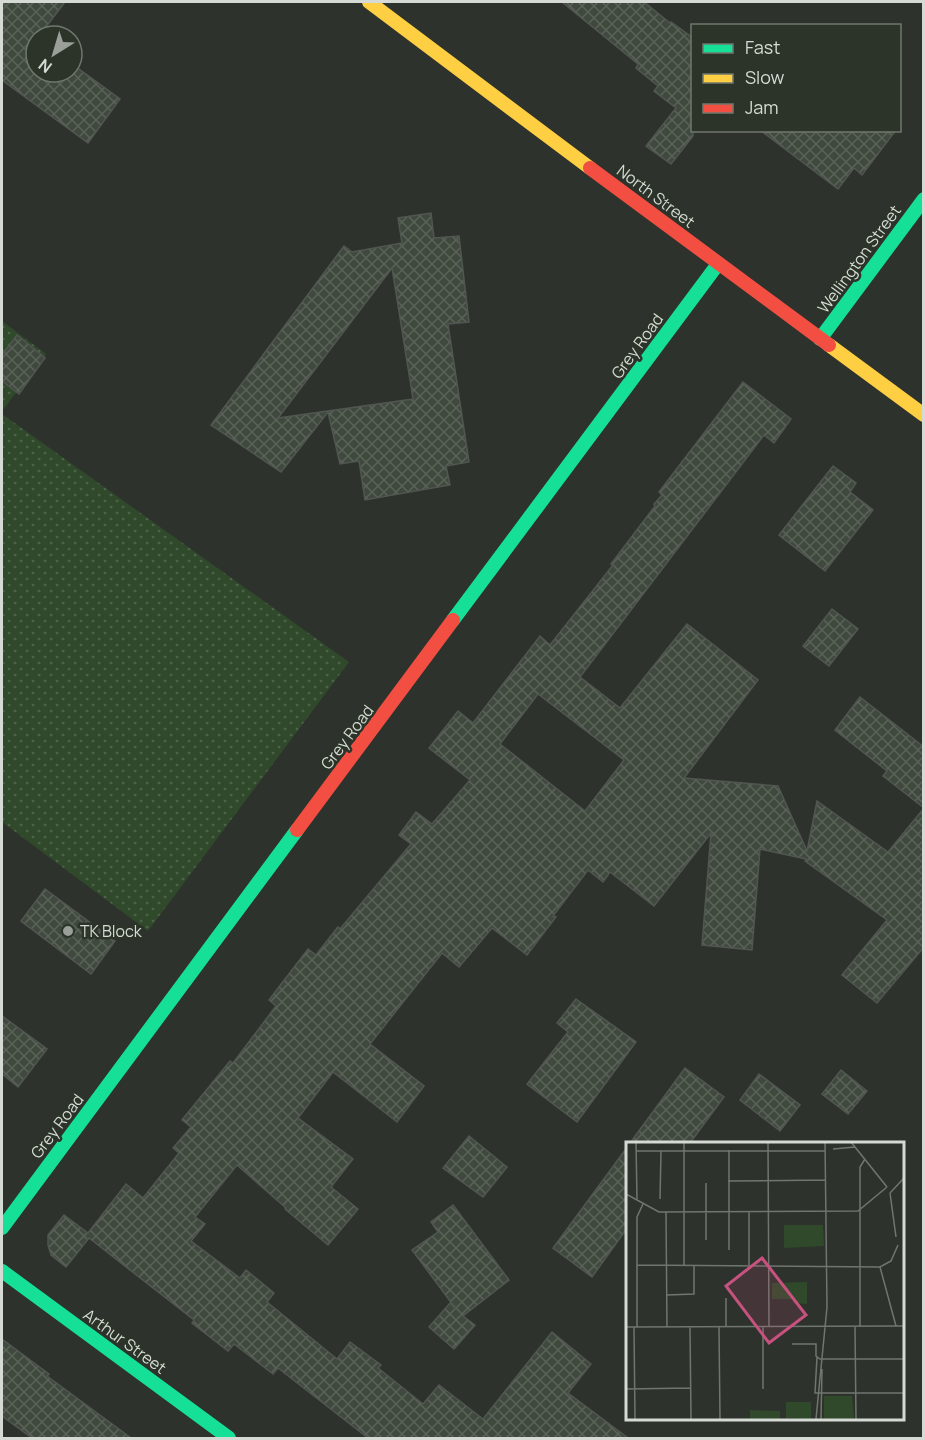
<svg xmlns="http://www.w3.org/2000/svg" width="925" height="1440" font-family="Manrope,sans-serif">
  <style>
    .grass { fill: url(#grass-dots) }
    .building { fill: url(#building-cross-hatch); stroke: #525652; stroke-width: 1.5; fill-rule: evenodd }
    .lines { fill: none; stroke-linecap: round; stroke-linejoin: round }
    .fast { stroke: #16e098; stroke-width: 14 }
    .slow { stroke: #ffcf43; stroke-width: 14 }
    .jam { stroke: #f24e42; stroke-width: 14 }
    .poi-dot { fill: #9aa099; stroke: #2c342a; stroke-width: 2 }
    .labels { text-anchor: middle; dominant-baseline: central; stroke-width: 5; stroke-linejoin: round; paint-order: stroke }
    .street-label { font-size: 16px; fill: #d5dbd4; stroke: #2c342a }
    .poi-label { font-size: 16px; fill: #d5dbd4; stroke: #2c342a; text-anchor: start }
    .inset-road { fill: none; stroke: #70766f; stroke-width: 1.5 }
    .view { fill: #c8527f; fill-opacity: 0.15; stroke: #c8527f; stroke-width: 3 }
    .inset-edge { fill: none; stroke: #d5dbd4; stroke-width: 3 }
  </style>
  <defs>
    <pattern id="grass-dots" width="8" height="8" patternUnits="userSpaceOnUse" patternTransform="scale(1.5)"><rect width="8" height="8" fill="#30492b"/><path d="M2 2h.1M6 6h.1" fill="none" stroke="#4d6349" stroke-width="1.8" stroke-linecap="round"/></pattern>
    <pattern id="building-cross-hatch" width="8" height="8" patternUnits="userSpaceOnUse" patternTransform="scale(1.5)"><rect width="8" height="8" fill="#40493e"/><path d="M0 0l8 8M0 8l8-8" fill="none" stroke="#5b6359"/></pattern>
  </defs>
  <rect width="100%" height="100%" fill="#2d322c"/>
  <g class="grass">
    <path d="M2,321L46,354L2,411Z"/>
    <path d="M2,414L349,662L148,931L2,822Z"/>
  </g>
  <g class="building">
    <path d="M2,2H65L39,36H36V72H72V64L120,99L88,143L2,80Z"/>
    <path d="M562,2H644L670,23L671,22L693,38V136L671,164L646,146L676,108L654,91L658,86L636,68L638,64Z"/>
    <path d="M760,130H896L862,175L854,168L838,189Z"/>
    <path d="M431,213L434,238L459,236L469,322L448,324L469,462L446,466L450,485L365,500L359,461L340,464L328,412L281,472L211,425L344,246L352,252L402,243L398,218ZM392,268L413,399L278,418Z"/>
    <path d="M17,335L45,358L19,394L2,381V355Z"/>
    <path d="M743,382L791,419L774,443L764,435L580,677L620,708L687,624L758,680L684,778L778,786L807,851L817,801L888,852L924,808V947L877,1003L842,975L887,920L805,861L806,859L760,849L752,950L702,945L711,833L654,906L610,872L603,882L588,870L553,916L556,917L527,955L492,928L459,967L442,953L370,1044L424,1086L397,1122L333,1072L298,1118L353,1159L331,1187L358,1209L328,1245L285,1209L286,1208L237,1165L195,1217L205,1224L191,1241L240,1278L246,1270L274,1293L267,1302L337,1359L350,1342L381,1365L378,1368L423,1404L439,1385L483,1419L552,1332L591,1364L568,1393L628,1438H368L278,1368L273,1374L234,1344L228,1351L192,1323L194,1320L89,1238L66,1267L51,1255L48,1245V1235L64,1215L88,1233L126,1184L143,1198L179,1153L173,1148L191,1127L182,1120L230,1061L233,1063L276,1006L269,1000L308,949L316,955L338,927L340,929L411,844L399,835L416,812L432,824L470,780L429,748L458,711L473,723L540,636L550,645L613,565L611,564L655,506L654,504L662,495L659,492ZM538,694L624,760L585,811L500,744Z"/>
    <path d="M833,466L856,483L850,492L873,510L825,571L779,535Z"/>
    <path d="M832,609L858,629L829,666L803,646Z"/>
    <path d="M860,697L924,747V808L883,776L887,771L835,730Z"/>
    <path d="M45,889L115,941L91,974L21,921Z"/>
    <path d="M576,999L636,1042L577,1122L527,1084L568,1032L557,1023Z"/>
    <path d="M2,1016L47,1049L18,1087L2,1074Z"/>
    <path d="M685,1068L724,1097L690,1143H630Z"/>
    <path d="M841,1070L867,1091L848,1114L822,1094Z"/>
    <path d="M759,1074L800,1105L780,1131L740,1100Z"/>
    <path d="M469,1136L507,1167L483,1197L443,1168Z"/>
    <path d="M628,1146V1227L592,1277L553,1248Z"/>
    <path d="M453,1205L509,1280L463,1316L475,1325L454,1349L429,1327L450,1303L456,1309L412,1250L438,1232L431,1222Z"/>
    <path d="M2,1339L49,1374L47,1376L131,1438H32L2,1416Z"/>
  </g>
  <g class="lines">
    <g class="fast">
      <path d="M820,339L924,199"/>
      <path d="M453,620L718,264"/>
      <path d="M2,1228L297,830"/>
      <path d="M2,1271L229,1438"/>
    </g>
    <g class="slow">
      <path d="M369,2L590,168"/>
      <path d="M829,345L924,415"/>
    </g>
    <g class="jam">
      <path d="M590,168L829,345"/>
      <path d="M297,830L453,620"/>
    </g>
  </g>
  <circle class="poi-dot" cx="68" cy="931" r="6"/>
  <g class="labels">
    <g class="street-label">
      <text transform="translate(656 196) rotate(37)">North Street</text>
      <text transform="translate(859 259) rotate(-54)">Wellington Street</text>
      <text transform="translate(637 346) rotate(-54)">Grey Road</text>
      <text transform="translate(347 737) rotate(-53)">Grey Road</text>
      <text transform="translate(57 1126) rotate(-53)">Grey Road</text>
      <text transform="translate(125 1341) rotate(36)">Arthur Street</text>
    </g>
    <g class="poi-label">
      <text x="80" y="931">TK Block</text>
    </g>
  </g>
  <g transform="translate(626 1142)">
    <rect width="278" height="278" fill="#2d322c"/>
    <path d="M158,83H197L198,104L158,106ZM181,140V162L167,161V157H146V141ZM198,254H226L228,277H198Z" fill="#30492b"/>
    <path d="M202,256H224V277H201ZM160,260H185V277L160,276ZM124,268L154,269V277H124Z" fill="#30492b"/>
    <path class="inset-road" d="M10,0L11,57M58,0V123M142,0L143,184M225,0L261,45M207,7L229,5M103,8V108M10,9H199M102,39L200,38M80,41V98M264,51L270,95M264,51L278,36M0,52L33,70L232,69L261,45M34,57L35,9M40,70L41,185M123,70V123M11,123L254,125L265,119L272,103M254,125L270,184M41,153L68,152V123M100,156V184M137,184V247M229,184L230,277M234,184V25L239,17M0,185L278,184M8,185L9,277M11,185V75L17,62M64,185L65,277M93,185L94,277M166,202H190V214L194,217H278M191,215L189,251H278M0,247L64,246M190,277L201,165L199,0M195,277L196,227"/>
    <path class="view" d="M136,116L180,173L143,201L100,144Z"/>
    <rect width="278" height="278" class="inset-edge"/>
  </g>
  <rect width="925" height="1440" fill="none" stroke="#d5dbd4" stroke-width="6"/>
  <rect x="691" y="24" width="210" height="108" fill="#2c342a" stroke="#70776e" stroke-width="1.5"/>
  <rect x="703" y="44" width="30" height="9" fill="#16e098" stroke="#70776e" stroke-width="1.5"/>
  <text x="745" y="54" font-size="18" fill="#d5dbd4">Fast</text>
  <rect x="703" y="74" width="30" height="9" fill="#ffcf43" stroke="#70776e" stroke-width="1.5"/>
  <text x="745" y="84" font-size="18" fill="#d5dbd4">Slow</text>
  <rect x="703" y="104" width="30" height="9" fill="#f24e42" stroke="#70776e" stroke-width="1.5"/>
  <text x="745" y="114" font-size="18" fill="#d5dbd4">Jam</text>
  <g transform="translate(54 54) rotate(217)"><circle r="28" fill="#2c342a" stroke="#70776e" stroke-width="1.5"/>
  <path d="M0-4.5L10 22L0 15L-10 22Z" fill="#9aa099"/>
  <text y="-9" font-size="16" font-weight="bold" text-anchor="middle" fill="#d5dbd4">N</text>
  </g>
</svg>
